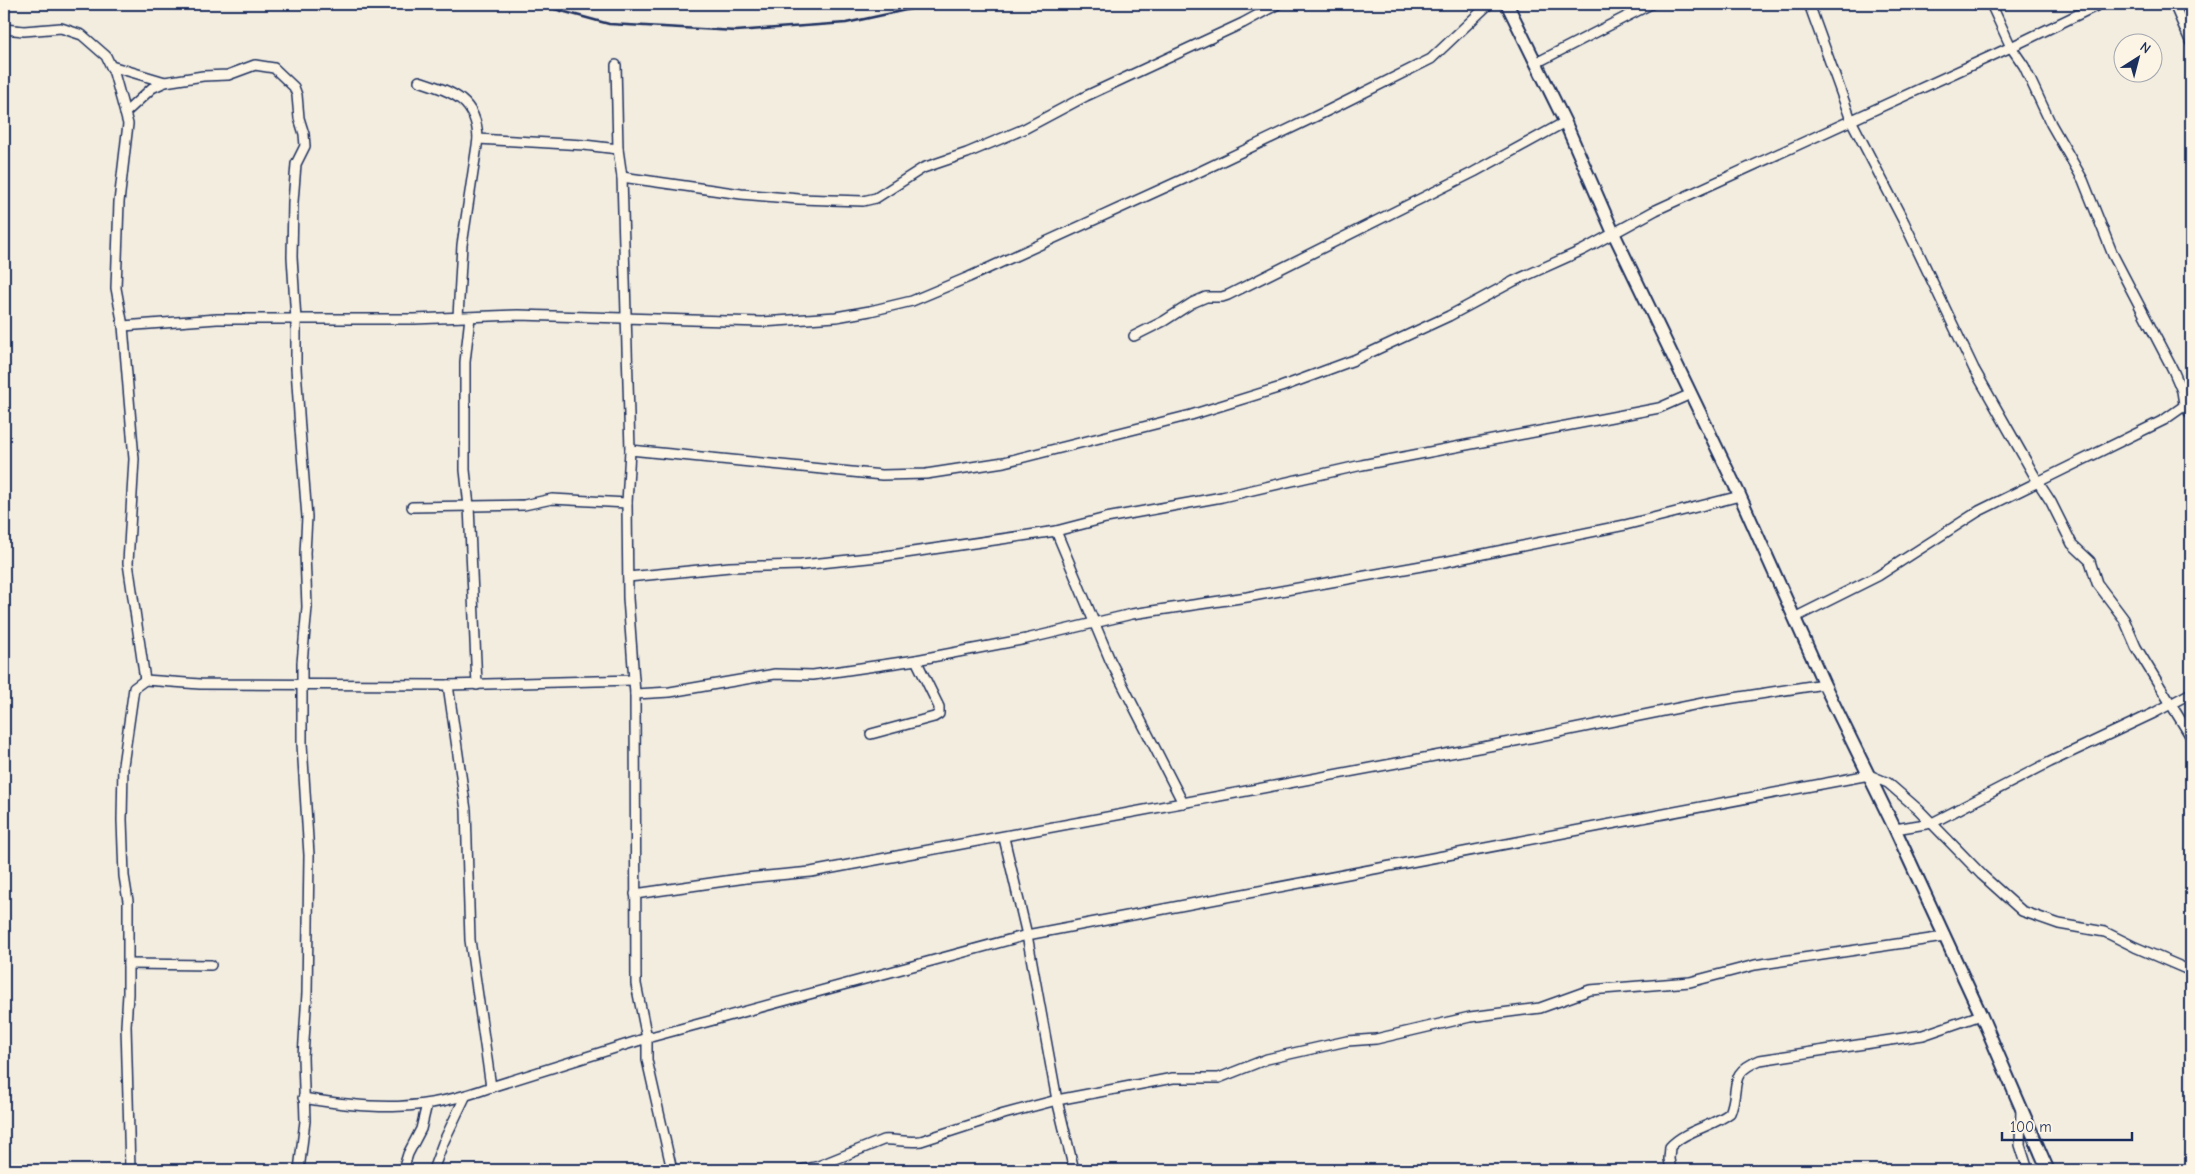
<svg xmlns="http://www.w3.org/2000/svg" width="2195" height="1174" font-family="'Comic Neue',sans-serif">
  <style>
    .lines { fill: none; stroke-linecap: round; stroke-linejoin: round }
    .minor-casing { stroke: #1b2f5e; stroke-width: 12 }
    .major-casing { stroke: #1b2f5e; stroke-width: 15 }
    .minor { stroke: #fcf5e5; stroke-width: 9 }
    .major { stroke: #fcf5e5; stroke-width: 11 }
    .rail { stroke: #1b2f5e; stroke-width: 2.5 }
  </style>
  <rect width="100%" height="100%" fill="#f3ede0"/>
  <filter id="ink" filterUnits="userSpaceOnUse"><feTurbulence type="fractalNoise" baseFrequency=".02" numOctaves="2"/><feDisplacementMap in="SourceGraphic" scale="10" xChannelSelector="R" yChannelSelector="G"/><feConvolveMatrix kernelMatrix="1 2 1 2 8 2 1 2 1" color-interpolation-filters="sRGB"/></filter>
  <g filter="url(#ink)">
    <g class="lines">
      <g class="minor-casing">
        <g id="minor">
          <path d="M1809,4L1851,120L1904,222L1974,369L2038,482L2051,502L2072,544L2090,561L2097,583L2124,619L2136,647L2191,737"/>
          <path d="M1991,4L2011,47L2024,66L2051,124L2083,180L2113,255L2173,370L2182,391L2184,404L2191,415"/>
          <path d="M2174,4L2191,43"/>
          <path d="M4,29L24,31L61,28L82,35L106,56L114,73L128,124L119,202L116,288L123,326L134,459L128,563L145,680"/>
          <path d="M1536,63L1651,4"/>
          <path d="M616,65L618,149L622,177L630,450L627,503L628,598L635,694L636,984L647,1038L1027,935L1869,775L1888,783L1919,810L1982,875L2022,911L2059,924L2105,932L2135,947L2191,971"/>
          <path d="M111,66L165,82L203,76L228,75L255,65L274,68L294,87L297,95L299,118L304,134L305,146L296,164L293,202L292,257L296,320V368L300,429L307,517L305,553L307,607L302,663V744L309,855L307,993L303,1057L305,1121L299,1170"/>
          <path d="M419,81C452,92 477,99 478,139L584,145L618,149"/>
          <path d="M125,113L152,88L165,82"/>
          <path d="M622,177L741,194L799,199L863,201L876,198L923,168L967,153L1024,129L1086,96L1243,23L1278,4"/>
          <path d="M458,317L462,245L478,139"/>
          <path d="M470,317L465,362V470L469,506L477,685"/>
          <path d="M123,326L217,319H414L518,315L762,322L836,317L870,311L912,301L969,277L1199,172L1327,111L1431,59L1489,4"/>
          <path d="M1134,336L1164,321L1192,303L1206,297H1222L1228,295L1474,172L1565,122"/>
          <path d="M630,450L882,475L926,474L1004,462L1191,415L1281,387L1354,360L1449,316L1514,281L1583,250L1656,210L2011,47L2100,4"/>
          <path d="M412,507L524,505L552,499L627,503"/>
          <path d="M1056,531L1110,660L1183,803"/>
          <path d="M628,577L730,567L801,565L878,557L1056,531L1106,518L1222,497L1362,465L1659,408L1691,394"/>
          <path d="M1794,618L1878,576L1979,511L2164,420L2191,401"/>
          <path d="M448,685L466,810L470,940L491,1087L647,1038V1060L672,1170"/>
          <path d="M635,694L670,692L775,674L813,675L916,660L1026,639L1132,614L1247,597L1444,562L1625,525L1740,496"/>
          <path d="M871,734L934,717L939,714V707L916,660"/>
          <path d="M1895,829L1932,823L2050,762L2154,713L2191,693"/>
          <path d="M1004,838L1027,935L1057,1100L1074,1170"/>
          <path d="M635,894L746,878L811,872L1510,742L1708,702L1824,684"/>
          <path d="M128,964L211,965"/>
          <path d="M303,1098C374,1110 423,1112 491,1087"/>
          <path d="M2021,1109L2020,1145L2028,1170"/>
          <path d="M130,1170L126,1026L128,994V901L124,876L122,820L123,765L134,688L145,680L200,684L448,685L634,680"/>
          <path d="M403,1170L408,1154L421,1129L427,1104"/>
          <path d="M433,1170L443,1143L465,1097"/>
          <path d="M801,1170L816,1167L883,1140C896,1139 907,1143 921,1141L1004,1114L1057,1100L1173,1078H1219L1267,1059L1347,1041L1376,1039L1470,1017L1540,1008L1590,990L1690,982L1755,965L1944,937"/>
          <path d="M1671,1170L1669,1159L1670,1147C1685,1130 1712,1127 1730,1113C1741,1086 1726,1074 1760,1060L1923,1035L1981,1015"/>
        </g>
      </g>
      <g class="major-casing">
        <path id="major" d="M1507,4L1565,122L1613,232L1740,496L1824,684L1895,829L1981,1015L2048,1170"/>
      </g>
      <use href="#minor" class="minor"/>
      <use href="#major" class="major"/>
      <path class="rail" d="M536,4L609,24L736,31L846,23L934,4"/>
    </g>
  </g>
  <rect width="2195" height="1174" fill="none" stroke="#fcf5e5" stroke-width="20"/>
  <rect x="10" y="10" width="2175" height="1154" fill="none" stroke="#1b2f5e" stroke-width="2" filter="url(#ink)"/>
  <g transform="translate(2138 58) rotate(36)"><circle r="24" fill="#fcf5e5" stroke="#a2a6af"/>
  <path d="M0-4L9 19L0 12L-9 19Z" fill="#1b2f5e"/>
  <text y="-8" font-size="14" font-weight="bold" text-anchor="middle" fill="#1b2f5e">N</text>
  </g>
  <path d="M2002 1132v8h130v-8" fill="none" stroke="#1b2f5e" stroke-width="2.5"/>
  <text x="2010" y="1132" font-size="15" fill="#1b2f5e" stroke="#fcf5e5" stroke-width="4" paint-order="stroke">100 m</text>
</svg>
